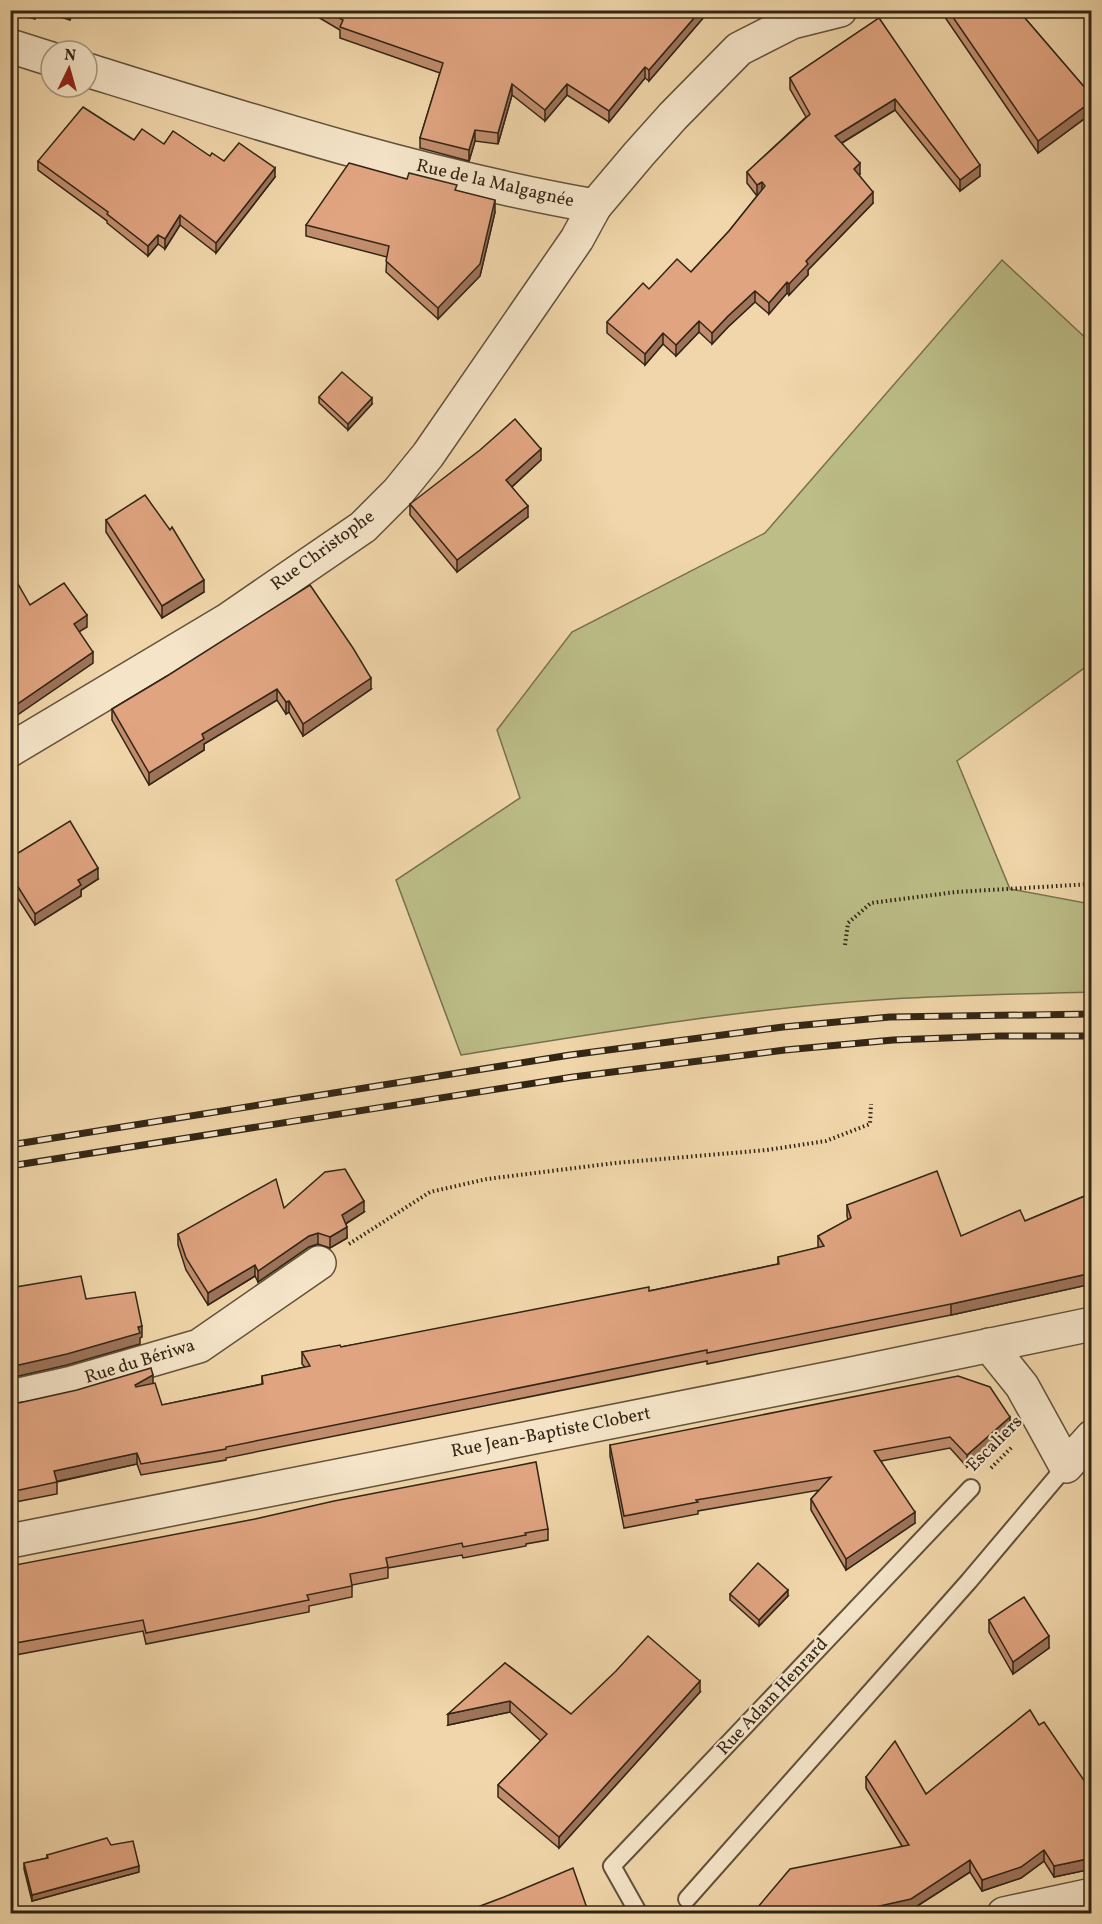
<svg xmlns="http://www.w3.org/2000/svg" width="1102" height="1924" font-family="Vollkorn,serif">
  <style>
    .green { fill: #bcbd87; stroke: #77714e; stroke-width: 1.5 }
    .lines { fill: none; stroke-linecap: round; stroke-linejoin: round }
    .service-casing { stroke: #62513a; stroke-width: 20 }
    .minor-casing { stroke: #62513a; stroke-width: 36 }
    .path { stroke: #322515; stroke-width: 4; stroke-dasharray: 1.5 3; stroke-linecap: butt }
    .service { stroke: #f5e4c8; stroke-width: 16 }
    .minor { stroke: #f5e4c8; stroke-width: 33 }
    .rail-casing { stroke: #322515; stroke-width: 7 }
    .rail { stroke: #f5e4c8; stroke-width: 4.5; stroke-dasharray: 14; stroke-linecap: butt }
    .wall { fill: #c18d6e; stroke: #322515; stroke-width: 1.5 }
    .shaded-wall { fill: #9d735a; stroke: #322515; stroke-width: 1.5 }
    .building { fill: #e0a480; stroke: #322515; stroke-width: 1.5 }
    .labels { text-anchor: middle; dominant-baseline: central; stroke-width: 4.5; stroke-linejoin: round; paint-order: stroke }
    .street-label { font-size: 18px; fill: #322515; stroke: #f5e4c8 }
  </style>
  <rect width="100%" height="100%" fill="#f0d6aa"/>
  <filter id="stains"><feTurbulence type="fractalNoise" baseFrequency=".00333" numOctaves="4"/><feColorMatrix values="0 0 0 0 .2 0 0 0 0 .09 0 0 0 0 .02 0 0 0 .5 -.17"/></filter>
  <radialGradient id="worn" r=".72"><stop offset=".6" stop-color="#630" stop-opacity="0"/><stop offset="1" stop-color="#630" stop-opacity=".3"/></radialGradient>
  <path class="green" d="M1002,260L1091,343V663L957,761L1010,889L1091,904V992C1025,994 958,995 891,999C747,1008 604,1032 461,1055L396,880L520,798L497,730L572,632L765,533Z"/>
  <g class="lines">
    <g class="service-casing">
      <g id="service">
        <path d="M687,1899L969,1581L1066,1466"/>
        <path d="M639,1914L612,1866L971,1488"/>
      </g>
    </g>
    <g class="minor-casing">
      <g id="minor">
        <path d="M10,46L51,59"/>
        <path d="M87,70C254,122 423,176 595,206"/>
        <path d="M10,750L226,621L363,527L398,492L428,455L577,239L595,206L639,154L673,116L739,49L792,22L840,10"/>
        <path d="M989,1345L1022,1386L1066,1466L1092,1437"/>
        <path d="M10,1397L72,1383L199,1346L319,1263"/>
        <path d="M10,1541L847,1375L1092,1324"/>
        <path d="M1004,1914L1092,1895"/>
      </g>
    </g>
    <g class="path">
      <path d="M845,945L848,923L871,903L956,892L1092,884"/>
      <path d="M349,1244L430,1192L487,1179L615,1163L767,1150L826,1141L870,1124L871,1104"/>
      <path d="M991,1468L1013,1446"/>
    </g>
    <use href="#service" class="service"/>
    <use href="#minor" class="minor"/>
    <g class="rail-casing">
      <g id="rail">
        <path d="M10,1145L570,1055L783,1027L890,1017L1092,1014"/>
        <path d="M10,1166L573,1077L785,1050L893,1040L999,1036H1092"/>
      </g>
    </g>
    <use href="#rail" class="rail"/>
  </g>
  <g class="wall">
    <path d="M10,10H37L35,19L10,12Z"/>
    <path d="M38,10H73L70,20Z"/>
    <path d="M306,10H579L581,12L710,10L649,81L645,78L609,122L567,95L545,121L512,95L498,144L475,141L469,161L420,148V138L440,73L340,38V30Z"/>
    <path d="M940,10H1018L1092,96V113L1038,153Z"/>
    <path d="M879,18L980,176L960,191L895,110L842,143L860,174L859,175L873,203L808,270V275L789,295L787,293L769,314L755,302L728,327L712,344L699,332L676,356L663,344L645,365L607,333V322L649,289L691,272L729,231L757,196L747,183V172L806,117L790,89V78Z"/>
    <path d="M134,140L210,156L224,161L275,177L216,253L180,225L165,249L158,244L148,256L107,223V221L38,170V161Z"/>
    <path d="M407,179L457,191L495,212L480,276L438,319L386,272L387,257L306,236V225Z"/>
    <path d="M319,397L372,404L348,430L319,403Z"/>
    <path d="M541,460L512,487L528,517L457,572L410,515V504Z"/>
    <path d="M106,520L204,592L162,618L106,532Z"/>
    <path d="M167,676L371,689L303,736L289,712L286,714L277,700L204,744V750L149,785L112,720V709Z"/>
    <path d="M10,858L98,879L81,890V896L35,925L10,886Z"/>
    <path d="M1092,1193V1284L951,1315L707,1364V1361L226,1458V1460L141,1475L137,1464L57,1482V1494L10,1503V1404L153,1383L162,1405L262,1384V1376L305,1367L302,1364V1352L341,1347L649,1291L778,1264V1257L818,1248V1236L848,1220L847,1216V1205L961,1236L1025,1221Z"/>
    <path d="M284,1208L364,1212L346,1224L347,1238L330,1248L318,1244L309,1247L258,1282L255,1276L208,1305L186,1270L178,1245V1234Z"/>
    <path d="M1010,1428L967,1467L950,1448L881,1461L915,1523L846,1570L811,1510V1499L819,1490L698,1511V1514L624,1528L610,1456V1445Z"/>
    <path d="M548,1529V1540L526,1544V1546L463,1558L462,1555L388,1568V1578L352,1585V1597L309,1606V1612L146,1644L143,1631L10,1656V1566Z"/>
    <path d="M730,1594L788,1596L759,1626L730,1600Z"/>
    <path d="M989,1620L1049,1648L1013,1674L989,1632Z"/>
    <path d="M505,1663L571,1714L700,1692L559,1848L498,1797V1785L541,1741L510,1712L448,1725Z"/>
    <path d="M1039,1725L1092,1792V1869L1054,1877L1044,1861L1021,1878L982,1891L970,1872L911,1910L895,1914H752L902,1846L866,1788V1777L926,1794Z"/>
    <path d="M47,1855L139,1872L32,1901L24,1869V1863L47,1858Z"/>
  </g>
  <g class="shaded-wall">
    <path d="M71,10H73L70,20V13Z"/>
    <path d="M701,10H710L649,81V70Z"/>
    <path d="M645,67V78L609,122V111Z"/>
    <path d="M512,84V95L498,144V133Z"/>
    <path d="M567,84V95L545,121V110Z"/>
    <path d="M895,99V110L835,147V136Z"/>
    <path d="M1092,101V113L1038,153V141Z"/>
    <path d="M475,130V141L469,161V150Z"/>
    <path d="M860,163V174L854,180V169Z"/>
    <path d="M980,165V176L960,191V180Z"/>
    <path d="M275,168V177L216,253V243Z"/>
    <path d="M762,182V193L757,196V185Z"/>
    <path d="M873,192V203L808,270V275L789,295V284L806,261Z"/>
    <path d="M495,200V212L480,276L438,319V308Z"/>
    <path d="M180,215V225L165,249V239Z"/>
    <path d="M158,235V244L148,256V246Z"/>
    <path d="M787,282V293L769,314V303Z"/>
    <path d="M755,291V302L728,327L712,344V333L728,316Z"/>
    <path d="M699,321V332L676,356V345Z"/>
    <path d="M663,333V344L645,365V354Z"/>
    <path d="M372,398V404L348,430V424Z"/>
    <path d="M541,449V460L506,492V480Z"/>
    <path d="M528,506V517L457,572V560Z"/>
    <path d="M204,580V592L162,618V606Z"/>
    <path d="M87,615V627L74,635V624Z"/>
    <path d="M93,652V663L10,720V709Z"/>
    <path d="M371,678V689L303,736V724Z"/>
    <path d="M277,689V700L204,744V750L149,785V773L202,734Z"/>
    <path d="M289,701V712L286,714V702Z"/>
    <path d="M98,868V879L81,890V896L35,925V914L78,880Z"/>
    <path d="M364,1201V1212L342,1226V1215Z"/>
    <path d="M347,1227V1238L330,1248V1237Z"/>
    <path d="M318,1233V1244L309,1247L258,1282V1271L309,1236Z"/>
    <path d="M255,1265V1276L208,1305V1293Z"/>
    <path d="M1092,1273V1284L951,1315V1304Z"/>
    <path d="M142,1326V1337L140,1338V1344L67,1365L10,1378V1367Z"/>
    <path d="M153,1375V1387L135,1396V1385Z"/>
    <path d="M1010,1417V1428L967,1467V1455Z"/>
    <path d="M137,1453V1464L54,1482V1471Z"/>
    <path d="M915,1512V1523L846,1570V1559Z"/>
    <path d="M788,1590V1596L759,1626V1620Z"/>
    <path d="M1049,1636V1648L1013,1674V1662Z"/>
    <path d="M700,1681V1692L559,1848V1837Z"/>
    <path d="M510,1701V1712L448,1725V1714Z"/>
    <path d="M1044,1850V1861L1021,1878L982,1891V1880Z"/>
    <path d="M1092,1858V1869L1054,1877V1866Z"/>
    <path d="M970,1860V1872L911,1910L895,1914H844Z"/>
    <path d="M139,1866V1872L32,1901V1895Z"/>
  </g>
  <g class="building">
    <path d="M325,10H579L581,12V10H701L649,70L645,67L609,111L567,84L545,110L512,84L498,133L475,130L469,150L420,138L443,63L340,27L343,20Z"/>
    <path d="M948,10H1018L1092,96V101L1038,141Z"/>
    <path d="M879,18L980,165L960,180L895,99L835,136L860,163L854,169L873,192L806,261L808,264L789,284L787,282L769,303L755,291L728,316L712,333L699,321L676,345L663,333L645,354L607,322L643,283L649,289L677,259L691,272L729,231L765,186L762,182L757,185L747,172L810,114L790,78Z"/>
    <path d="M83,107L134,140L142,129L164,144L173,131L210,156L212,153L224,161L239,143L275,168L216,243L180,215L165,239L158,235L148,246L107,214L108,212L38,161Z"/>
    <path d="M349,163L407,179L409,173L457,185L455,190L495,200L480,264L438,308L386,261L389,246L306,225Z"/>
    <path d="M342,372L372,398L348,424L319,397Z"/>
    <path d="M515,419L541,449L506,480L528,506L457,560L410,504L480,450Z"/>
    <path d="M145,495L170,530L172,527L204,580L162,606L106,520Z"/>
    <path d="M64,583L87,615L74,624L93,652L10,709V588L18,584L30,605Z"/>
    <path d="M310,585L353,648L371,678L303,724L289,701L286,702L277,689L202,734L204,739L149,773L112,709L167,676Z"/>
    <path d="M70,821L98,868L78,880L81,885L35,914L10,874V858Z"/>
    <path d="M345,1169L364,1201L342,1215L347,1227L330,1237L318,1233L309,1236L258,1271L255,1265L208,1293L186,1258L178,1234L276,1179L284,1208L325,1172Z"/>
    <path d="M937,1171L961,1236L1020,1210L1025,1221L1092,1193V1273L951,1304L707,1353V1350L226,1447V1449L141,1464L137,1453L54,1471L57,1482L10,1492V1404H14L77,1390L151,1368L153,1375L135,1385L136,1387L155,1383L162,1405L263,1384L262,1376L310,1366L302,1352L340,1345L341,1347L649,1287V1291L779,1264L778,1257L824,1246L818,1236L851,1218L847,1205Z"/>
    <path d="M81,1276L86,1299L135,1292L142,1326L138,1327L140,1333L67,1354L10,1367V1288Z"/>
    <path d="M958,1376L990,1387L1010,1417L967,1455L950,1437L874,1451L915,1512L846,1559L811,1499L831,1477L696,1500L698,1502L624,1516L610,1445Z"/>
    <path d="M536,1462L548,1529L525,1533L526,1535L463,1547L462,1543L386,1558L388,1567L350,1574L352,1586L307,1595L309,1600L146,1633L143,1620L10,1644V1566L255,1519L334,1501Z"/>
    <path d="M758,1563L788,1590L759,1620L730,1594Z"/>
    <path d="M1024,1597L1049,1636L1013,1662L989,1620Z"/>
    <path d="M648,1636L700,1681L559,1837L498,1785L547,1734L510,1701L448,1714L505,1663L571,1714L616,1671Z"/>
    <path d="M1030,1710L1039,1725L1044,1722L1092,1792V1858L1054,1866L1044,1850L1021,1867L982,1880L970,1860L911,1899L844,1914H752L790,1869L909,1845L866,1777L895,1741L926,1794Z"/>
    <path d="M107,1838L111,1845L133,1841L139,1866L32,1895L24,1863L48,1858L47,1855Z"/>
    <path d="M573,1868L589,1914H459L504,1897Z"/>
  </g>
  <g class="labels">
    <g class="street-label">
      <text transform="translate(495 184) rotate(13)">Rue de la Malgagnée</text>
      <text transform="translate(323 551) rotate(-36)">Rue Christophe</text>
      <text transform="translate(140 1362) rotate(-17)">Rue du Bériwa</text>
      <text transform="translate(551 1433) rotate(-11)">Rue Jean-Baptiste Clobert</text>
      <text transform="translate(995 1444) rotate(-45)">Escaliers</text>
      <text transform="translate(773 1697) rotate(-47)">Rue Adam Henrard</text>
    </g>
  </g>
  <rect width="1102" height="1924" fill="none" stroke="#f0d6aa" stroke-width="36"/>
  <rect x="12" y="12" width="1078" height="1900" fill="none" stroke="#322515" stroke-width="3"/>
  <rect x="18" y="18" width="1066" height="1888" fill="none" stroke="#322515" stroke-width="1.5"/>
  <g transform="translate(69 69) rotate(5)"><circle r="28" fill="#f5e4c8" stroke="#a79880" stroke-width="1.5"/>
  <path d="M0-4.5L10 22L0 15L-10 22Z" fill="#8f2418"/>
  <text y="-9" font-size="16" font-weight="bold" text-anchor="middle" fill="#322515">N</text>
  </g>
  <rect width="100%" height="100%" filter="url(#stains)"/>
  <rect width="100%" height="100%" fill="url(#worn)"/>
</svg>
